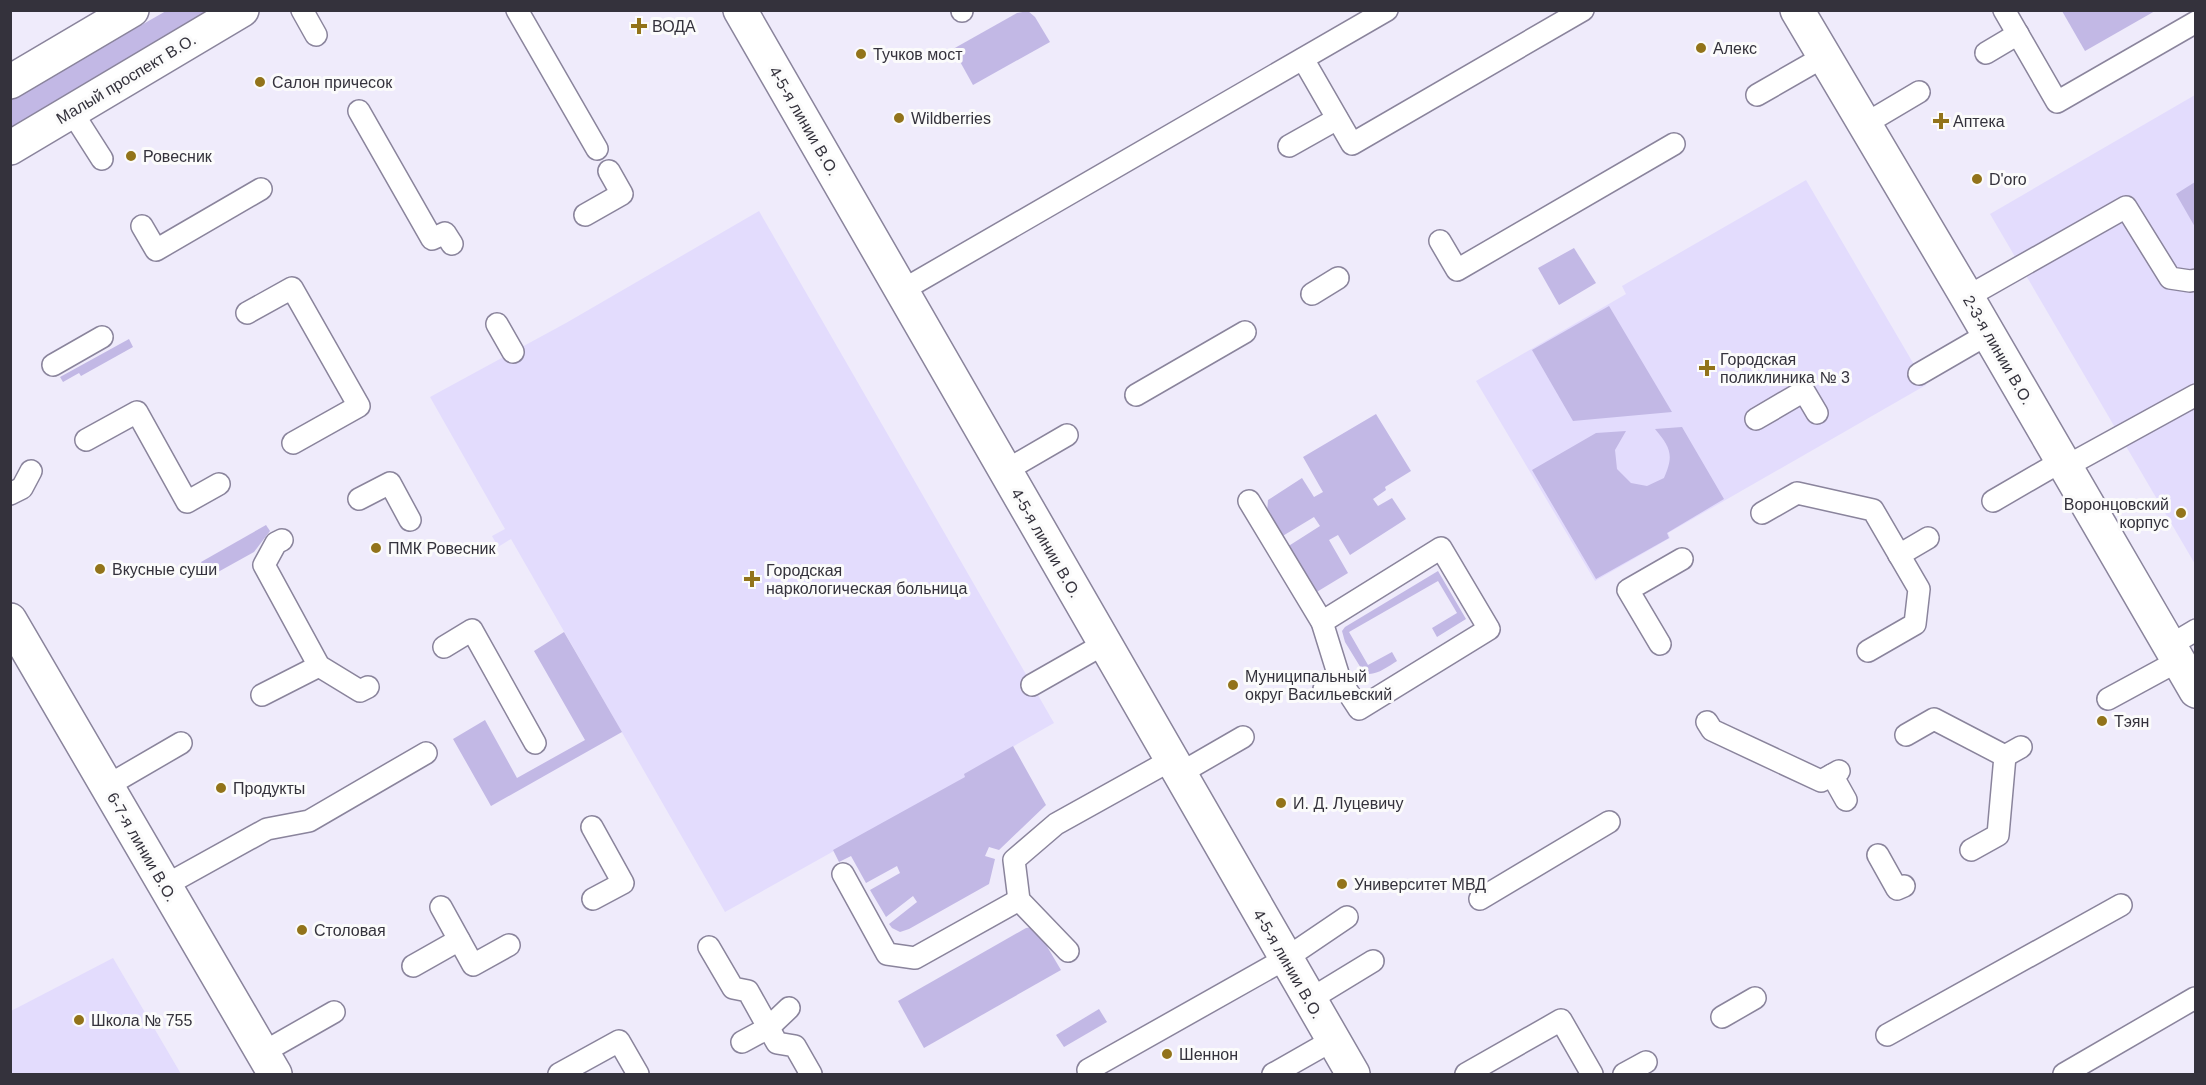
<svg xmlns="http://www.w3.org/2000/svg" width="2206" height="1085" font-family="Helvetica,sans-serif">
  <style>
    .built { fill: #e3dcfd }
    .green { fill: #c2b8e5 }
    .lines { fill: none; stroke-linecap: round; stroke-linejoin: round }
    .service-casing { stroke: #8a849c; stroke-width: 24 }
    .minor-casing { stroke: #8a849c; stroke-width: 36 }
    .secondary-casing { stroke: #8a849c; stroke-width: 36 }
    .service { stroke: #fff; stroke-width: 21 }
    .minor { stroke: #fff; stroke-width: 33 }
    .secondary { stroke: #fff; stroke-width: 33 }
    .poi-dot { fill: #92731a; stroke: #fbfbfb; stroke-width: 2 }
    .labels { text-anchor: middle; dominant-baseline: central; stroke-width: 6; stroke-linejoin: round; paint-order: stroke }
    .poi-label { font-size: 16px; fill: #34323c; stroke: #fbfbfb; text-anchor: start }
    .street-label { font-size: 16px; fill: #34323c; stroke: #fbfbfb }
  </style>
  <rect width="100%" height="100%" fill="#efebfb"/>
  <g class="built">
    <path d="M2195,95V564L1990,214Z"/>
    <path d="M1806,180L1926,385L1668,533L1670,538L1595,581L1476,381L1626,294L1622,286Z"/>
    <path d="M759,211L1054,723L965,774L966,777L725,912L511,539L498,547L492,536L505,529L430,397L566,323Z"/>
    <path d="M113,958L181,1074H11V1011Z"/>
  </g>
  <g class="green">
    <path d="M166,11H221L11,131L10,100Z"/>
    <path d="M1028,11L1035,17L1050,42L973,85L953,49L1017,13Z"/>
    <path d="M2062,11H2155L2085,51Z"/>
    <path d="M2195,182V227L2176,194Z"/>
    <path d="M1574,248L1596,283L1559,305L1538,268Z"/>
    <path d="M1609,306L1672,412L1573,421L1532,350Z"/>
    <path d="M129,339L133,347L81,376L79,373L63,382L60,377Z"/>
    <path d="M1376,414L1411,471L1385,487L1386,490L1373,499L1378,506L1392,498L1406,519L1350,555L1338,535L1329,540L1348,573L1315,593L1287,547L1320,526L1314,517L1281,537L1267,513L1268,500L1302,478L1314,497L1323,492L1303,457Z"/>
    <path d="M1682,427L1724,499L1667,533L1669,538L1596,579L1532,470L1596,433L1626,431L1615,450L1617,469L1631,483L1647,486L1664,478C1674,455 1671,448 1655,429Z"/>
    <path d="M266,525L270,531L254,552L209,577L201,562Z"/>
    <path d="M1438,571L1466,619L1437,637L1432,628L1457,613L1438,581L1349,632L1368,665L1392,652L1397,661C1387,667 1375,677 1364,673L1345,642L1342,631L1345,627Z"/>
    <path d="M564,632L622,732L491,806L453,739L485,720L517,778L585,740L534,651Z"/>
    <path d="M1013,746L1046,805L999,850L989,847L985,856L995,859L989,884L909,929L900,932L892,928L889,924L917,902L913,896L886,917L870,890L900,873L897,866L866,883L851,856L839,862L833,850L965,777L964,774Z"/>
    <path d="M1033,927L1039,933L1061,970L924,1048L898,1001L1026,928Z"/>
    <path d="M1099,1009L1107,1022L1064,1047L1056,1035Z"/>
  </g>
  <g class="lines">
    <g class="service-casing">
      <g id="service">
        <path d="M302,10L316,35"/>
        <path d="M517,10L597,149"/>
        <path d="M962,10V11"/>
        <path d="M2004,10L2057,102L2196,22"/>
        <path d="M1986,53L2018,34"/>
        <path d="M1303,59L1352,144L1583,10"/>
        <path d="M1757,95L1825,56"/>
        <path d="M359,111L432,239L445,233L452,244"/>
        <path d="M72,112L102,159"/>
        <path d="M1865,124L1919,92"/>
        <path d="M1289,146L1337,119"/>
        <path d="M585,215L622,194L609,171"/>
        <path d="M142,226L156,250L261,189"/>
        <path d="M1440,241L1457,270L1674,144"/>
        <path d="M901,291L1387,10"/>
        <path d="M1312,294L1338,278"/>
        <path d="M1967,297L2126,207L2170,278L2190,281L2196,280"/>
        <path d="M247,313L292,288L359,406L293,443"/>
        <path d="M497,324L513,352"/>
        <path d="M53,365L102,337"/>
        <path d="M1919,374L1988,334"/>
        <path d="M1136,395L1245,332"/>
        <path d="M1756,419L1804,391L1817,413"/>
        <path d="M86,440L137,412L187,502L219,484"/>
        <path d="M2065,467L2196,395"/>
        <path d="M1005,471L1067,435"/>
        <path d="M10,494L22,488L31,471"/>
        <path d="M359,499L390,483L410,520"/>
        <path d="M1249,501L1322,622L1340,680"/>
        <path d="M1993,501L2062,461"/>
        <path d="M1762,513L1797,493L1873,510L1919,589L1915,624L1868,651"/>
        <path d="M282,540L276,543L264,565L319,666L360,691L368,687"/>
        <path d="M1899,555L1928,538"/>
        <path d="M1322,622L1441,548L1489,629L1359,709L1340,680L1324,689"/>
        <path d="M1660,644L1628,590L1682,559"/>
        <path d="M2169,646L2196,630"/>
        <path d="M444,647L472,630L535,743"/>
        <path d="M1032,685L1104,644"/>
        <path d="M262,695L319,666"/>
        <path d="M2108,699L2178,661"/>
        <path d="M1707,722L1712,730L1821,781L1839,771"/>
        <path d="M1906,735L1934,719L2005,756L1998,835L1971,850"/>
        <path d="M2005,756L2021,747"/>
        <path d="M1179,774L1243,737"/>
        <path d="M1832,775L1846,800"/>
        <path d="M107,786L181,743"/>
        <path d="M592,827L623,883L593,899"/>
        <path d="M1878,855L1897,889L1904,886"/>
        <path d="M843,874L887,954L915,958L1019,900"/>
        <path d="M164,886L267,829L309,821L426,753"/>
        <path d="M1480,899L1609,822"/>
        <path d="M441,907L473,965L509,945"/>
        <path d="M709,947L733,988L748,991L777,1043L795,1046L811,1074"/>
        <path d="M1068,951L1019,900L1014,860L1056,824L1171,760"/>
        <path d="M413,966L459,940"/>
        <path d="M1309,1000L1373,961"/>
        <path d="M1722,1017L1755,998"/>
        <path d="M1887,1035L2121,905"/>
        <path d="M742,1042L768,1028L789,1008"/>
        <path d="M262,1053L334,1012"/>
        <path d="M1088,1070L1285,959L1347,917"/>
        <path d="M559,1074L619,1041L638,1074"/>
        <path d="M1273,1074L1333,1040"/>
        <path d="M1466,1074L1561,1020L1592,1074"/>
        <path d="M1624,1074L1646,1062"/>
        <path d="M2064,1074L2195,998"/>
      </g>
    </g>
    <g class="minor-casing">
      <g id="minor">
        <path d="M740,10L1353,1074"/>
        <path d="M1797,10L1967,297L2196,691"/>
        <path d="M10,620L275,1074"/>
      </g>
    </g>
    <g class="secondary-casing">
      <g id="secondary">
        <path d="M10,82L132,10"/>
        <path d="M10,148L242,10"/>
      </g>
    </g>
    <use href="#service" class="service"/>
    <use href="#minor" class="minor"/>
    <use href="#secondary" class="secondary"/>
  </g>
  <g class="poi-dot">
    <path d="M636 17h6v6h6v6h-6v6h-6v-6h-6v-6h6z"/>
    <circle cx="1701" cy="48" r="6"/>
    <circle cx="861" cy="54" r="6"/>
    <circle cx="260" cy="82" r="6"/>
    <circle cx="899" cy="118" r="6"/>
    <path d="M1938 112h6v6h6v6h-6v6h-6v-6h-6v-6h6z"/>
    <circle cx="131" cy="156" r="6"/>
    <circle cx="1977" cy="179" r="6"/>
    <path d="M1704 359h6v6h6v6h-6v6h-6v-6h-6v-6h6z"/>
    <circle cx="2181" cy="513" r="6"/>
    <circle cx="376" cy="548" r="6"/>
    <circle cx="100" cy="569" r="6"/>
    <path d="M749 570h6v6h6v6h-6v6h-6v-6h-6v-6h6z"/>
    <circle cx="1233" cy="685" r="6"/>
    <circle cx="2102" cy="721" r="6"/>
    <circle cx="221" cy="788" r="6"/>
    <circle cx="1281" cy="803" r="6"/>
    <circle cx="1342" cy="884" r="6"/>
    <circle cx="302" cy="930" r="6"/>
    <circle cx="79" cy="1020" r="6"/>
    <circle cx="1167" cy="1054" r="6"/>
  </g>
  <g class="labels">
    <g class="poi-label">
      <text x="652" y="26">ВОДА</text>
      <text x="1713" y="48">Алекс</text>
      <text x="873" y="54">Тучков мост</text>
      <text x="272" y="82">Салон причесок</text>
      <text x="911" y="118">Wildberries</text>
      <text x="1953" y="121">Аптека</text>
      <text x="143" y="156">Ровесник</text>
      <text x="1989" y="179">D'oro</text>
      <text x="1720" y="359">Городская<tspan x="1720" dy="18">поликлиника № 3</tspan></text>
      <text x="2169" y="504" text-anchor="end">Воронцовский<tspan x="2169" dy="18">корпус</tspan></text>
      <text x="388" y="548">ПМК Ровесник</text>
      <text x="112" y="569">Вкусные суши</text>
      <text x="766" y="570">Городская<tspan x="766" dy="18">наркологическая больница</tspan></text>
      <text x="1245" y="676">Муниципальный<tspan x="1245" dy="18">округ Васильевский</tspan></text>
      <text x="2114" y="721">Тэян</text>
      <text x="233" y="788">Продукты</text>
      <text x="1293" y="803">И. Д. Луцевичу</text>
      <text x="1354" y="884">Университет МВД</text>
      <text x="314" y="930">Столовая</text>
      <text x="91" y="1020">Школа № 755</text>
      <text x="1179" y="1054">Шеннон</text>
    </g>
    <g class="street-label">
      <text transform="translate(126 79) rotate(-31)">Малый проспект В.О.</text>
      <text transform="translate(804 121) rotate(60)">4-5-я линии В.О.</text>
      <text transform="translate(1998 350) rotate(60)">2-3-я линии В.О.</text>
      <text transform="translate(1046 543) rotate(60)">4-5-я линии В.О.</text>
      <text transform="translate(142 847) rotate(60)">6-7-я линии В.О.</text>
      <text transform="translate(1288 964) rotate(60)">4-5-я линии В.О.</text>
    </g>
  </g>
  <rect width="2206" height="1085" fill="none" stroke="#34323c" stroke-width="24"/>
</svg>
